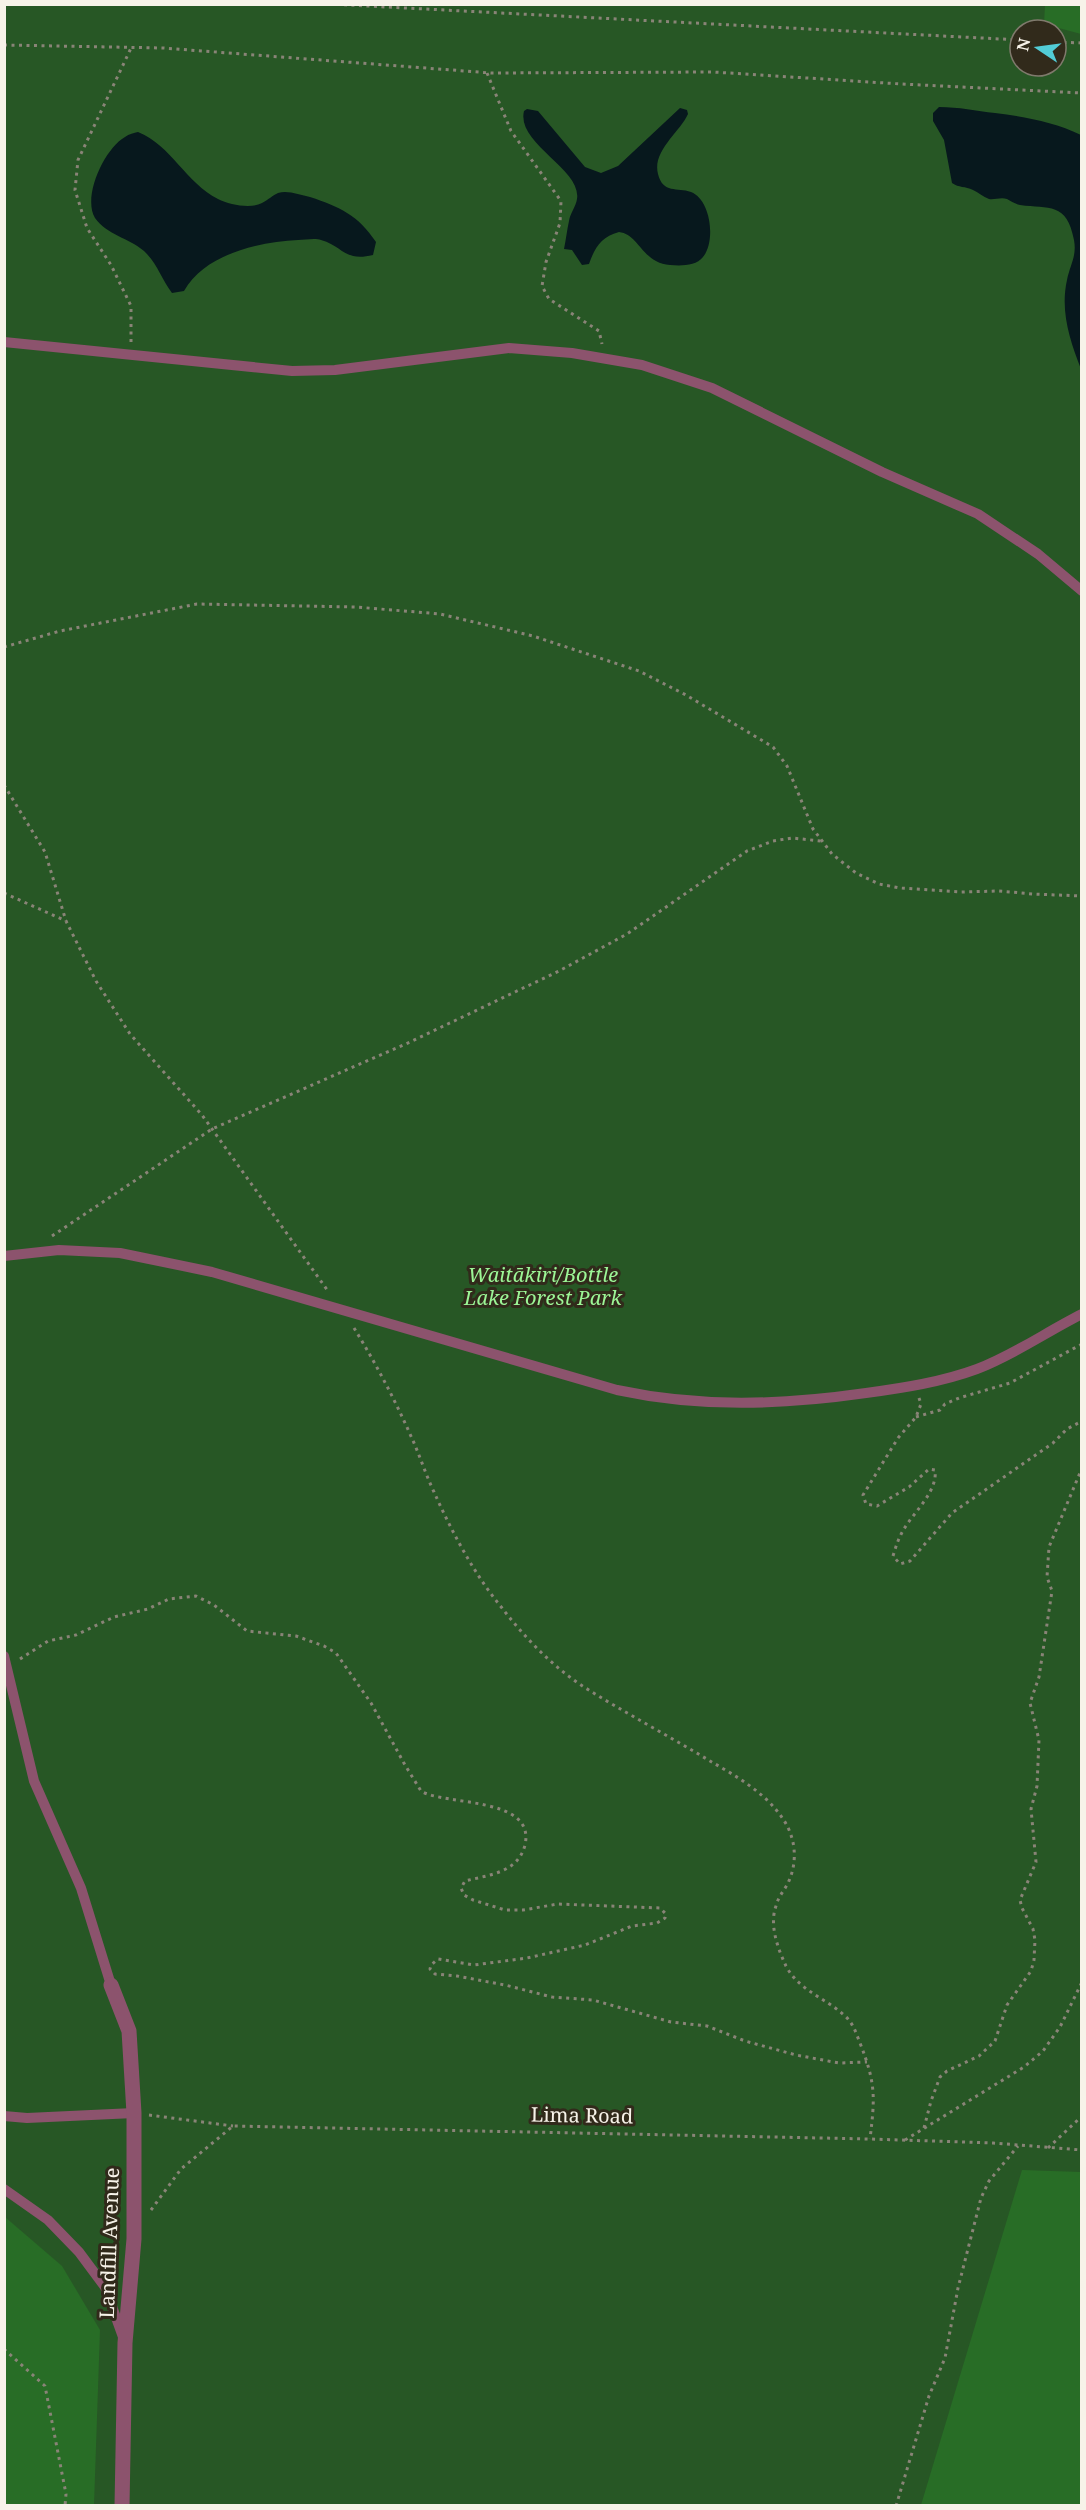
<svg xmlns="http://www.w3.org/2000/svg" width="1086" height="2510" font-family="'Noto Serif',serif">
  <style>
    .green { fill: #275725; fill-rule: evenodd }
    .forest { fill: #286d26 }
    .water { fill: #07181d }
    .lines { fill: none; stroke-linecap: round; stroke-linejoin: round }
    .path { stroke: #898477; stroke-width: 3; stroke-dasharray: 3 4.5; stroke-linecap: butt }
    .lane { stroke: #8c536d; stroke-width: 10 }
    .street { stroke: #8c536d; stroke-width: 15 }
    .labels { text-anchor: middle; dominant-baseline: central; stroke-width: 6; stroke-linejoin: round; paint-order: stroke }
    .park-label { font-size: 20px; font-style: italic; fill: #9cf696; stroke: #312a1b }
    .street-label { font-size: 20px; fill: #f7f3e9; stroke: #312a1b }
  </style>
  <rect width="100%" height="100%" fill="#312a1b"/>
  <path class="green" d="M5,5H1081V2505L5,2506ZM1020,30H1056V66H1020Z"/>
  <g class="forest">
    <path d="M1045,5H1081V34L1044,24Z"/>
    <path d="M1022,2170L1081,2172V2505H921Z"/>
    <path d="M5,2217L62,2266L100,2330L94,2505H5Z"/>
  </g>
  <g class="water">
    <path d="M939,107C959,107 976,111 995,113C1026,117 1054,122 1081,135V369C1070,341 1060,311 1067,280C1070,265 1077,256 1074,240C1067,202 1049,209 1020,205C1015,204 1011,201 1007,199C1001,197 994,200 989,199C983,197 978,192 973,190C965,186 959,188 952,183L944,140L933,121V113Z"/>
    <path d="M680,108L687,110L688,114C680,132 652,151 658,174C663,194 677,187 691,192C711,200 716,241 703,257C696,266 681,266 670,265C642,263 639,234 619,232C601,237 595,247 589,264L582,265L572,250L564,249C566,239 567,230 569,221C570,214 576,206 577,199C582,169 516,144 524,111L527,109L538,111L585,167L601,173L618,166Z"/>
    <path d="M138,132C171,145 186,183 218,199C230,205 251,209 262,203C268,200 273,195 278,193C288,190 300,195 310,197C340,207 358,215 376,242L373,255C344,262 343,246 321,240C315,238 305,240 298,240C258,242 205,254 184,291L172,293C162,280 157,263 144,251C129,238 107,235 95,218C82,196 105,148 125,137C129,134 134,133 138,132Z"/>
  </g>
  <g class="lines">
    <g class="path">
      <path d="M329,4L1020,40"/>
      <path d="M1056,42L1082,43"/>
      <path d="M4,45L163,48L491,73L713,72L901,84L1082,93"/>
      <path d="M487,73L511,131L561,201L560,223L546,262L542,286L549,299L599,331L602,344"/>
      <path d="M131,342V306L111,265L87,228L75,190L78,160L132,46"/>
      <path d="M4,647L60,631L197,604L356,607L440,614L533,636L639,671L686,695L773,747L787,766L813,829L832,854L856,873L879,884L900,888L960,892L999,891L1033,894L1082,896"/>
      <path d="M4,785L45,852L66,921"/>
      <path d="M4,893L66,921L96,981L130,1034L202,1115L328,1291"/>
      <path d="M52,1236L212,1129L410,1042L559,971L627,934L747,851L773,841L792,838L821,841"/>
      <path d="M354,1328C375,1362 394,1398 410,1434C419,1453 425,1473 434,1492C452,1532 474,1574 502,1608C525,1638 553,1667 584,1687C625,1713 669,1736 710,1761C736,1776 766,1793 783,1819C796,1838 798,1862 788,1883C784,1891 778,1897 776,1906C769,1925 778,1949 786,1966C799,1991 826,1998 845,2016C853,2023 856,2033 860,2043C876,2084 875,2097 870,2139"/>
      <path d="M919,1398L921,1404L916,1417L898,1438L863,1495L866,1504L877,1506L909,1487L929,1469L935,1470C938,1491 914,1512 904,1529C899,1537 896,1546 893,1556L900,1564L910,1561L952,1513L1053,1443L1067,1429L1082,1421"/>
      <path d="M916,1417L940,1410L945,1404L959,1398L1010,1383L1082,1344"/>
      <path d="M20,1659L48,1641L76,1635L114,1617L148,1609L169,1599L196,1596L214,1605L247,1631L296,1636L324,1646L336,1653L371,1703L405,1765L421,1791C445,1806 536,1796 525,1845C518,1873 488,1875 465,1881L461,1888L464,1895L473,1900L505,1910H523L558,1904L660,1908L666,1914L665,1918L657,1923L632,1926L585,1945L527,1958L474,1965L438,1959L431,1965L430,1969L435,1974L457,1976L505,1985L552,1997L593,2000L671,2022L707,2026L745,2041L796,2055L839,2063L867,2062"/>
      <path d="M149,2115L233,2126"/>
      <path d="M924,2128L931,2101L940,2077L947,2071L979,2056L995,2041L1007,2005L1031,1971L1034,1960L1035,1940L1033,1929L1022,1908L1020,1900L1036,1862L1031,1809L1037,1786L1039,1740L1030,1703L1039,1677L1052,1591L1047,1577L1049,1547L1082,1468"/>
      <path d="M905,2140L1024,2067L1043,2051L1060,2027L1082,1982"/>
      <path d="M1048,2148L1082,2116"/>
      <path d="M151,2210L181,2169L233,2126L870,2139L993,2143L1082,2150"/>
      <path d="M4,2349L45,2386L66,2494L65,2506"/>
      <path d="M896,2506L929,2396L945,2358L958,2288L981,2198L989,2181L1018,2146"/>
    </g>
    <g class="lane">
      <path d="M4,342L292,371L335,370L509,348L572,353L642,365L712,388L882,472L978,514L1038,554L1082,591"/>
      <path d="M4,1256L59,1250L120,1253L212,1272L617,1390C701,1408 782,1405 866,1393C903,1388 942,1382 977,1369C1014,1355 1046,1332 1082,1314"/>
      <path d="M4,1656L34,1781L81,1888L111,1985"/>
      <path d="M4,2116L27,2118L134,2113"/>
      <path d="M4,2189L48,2220L79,2252L105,2287L123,2337"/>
    </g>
    <path class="street" d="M111,1985L129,2031L134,2113V2239L125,2343L122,2506"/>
  </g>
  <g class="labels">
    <g class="park-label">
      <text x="543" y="1274">Waitākiri/Bottle<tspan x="543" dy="23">Lake Forest Park</tspan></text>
    </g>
    <g class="street-label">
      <text transform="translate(582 2115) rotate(1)">Lima Road</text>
      <text transform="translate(109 2243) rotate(-88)">Landfill Avenue</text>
    </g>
  </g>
  <rect width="1086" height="2510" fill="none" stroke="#f7f3e9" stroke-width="12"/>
  <g transform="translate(1038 48) rotate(283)"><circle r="28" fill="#312a1b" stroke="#807a6d" stroke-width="1.5"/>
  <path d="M0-4.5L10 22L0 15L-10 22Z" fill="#52ccd6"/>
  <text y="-9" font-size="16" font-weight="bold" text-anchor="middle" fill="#f7f3e9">N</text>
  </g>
</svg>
